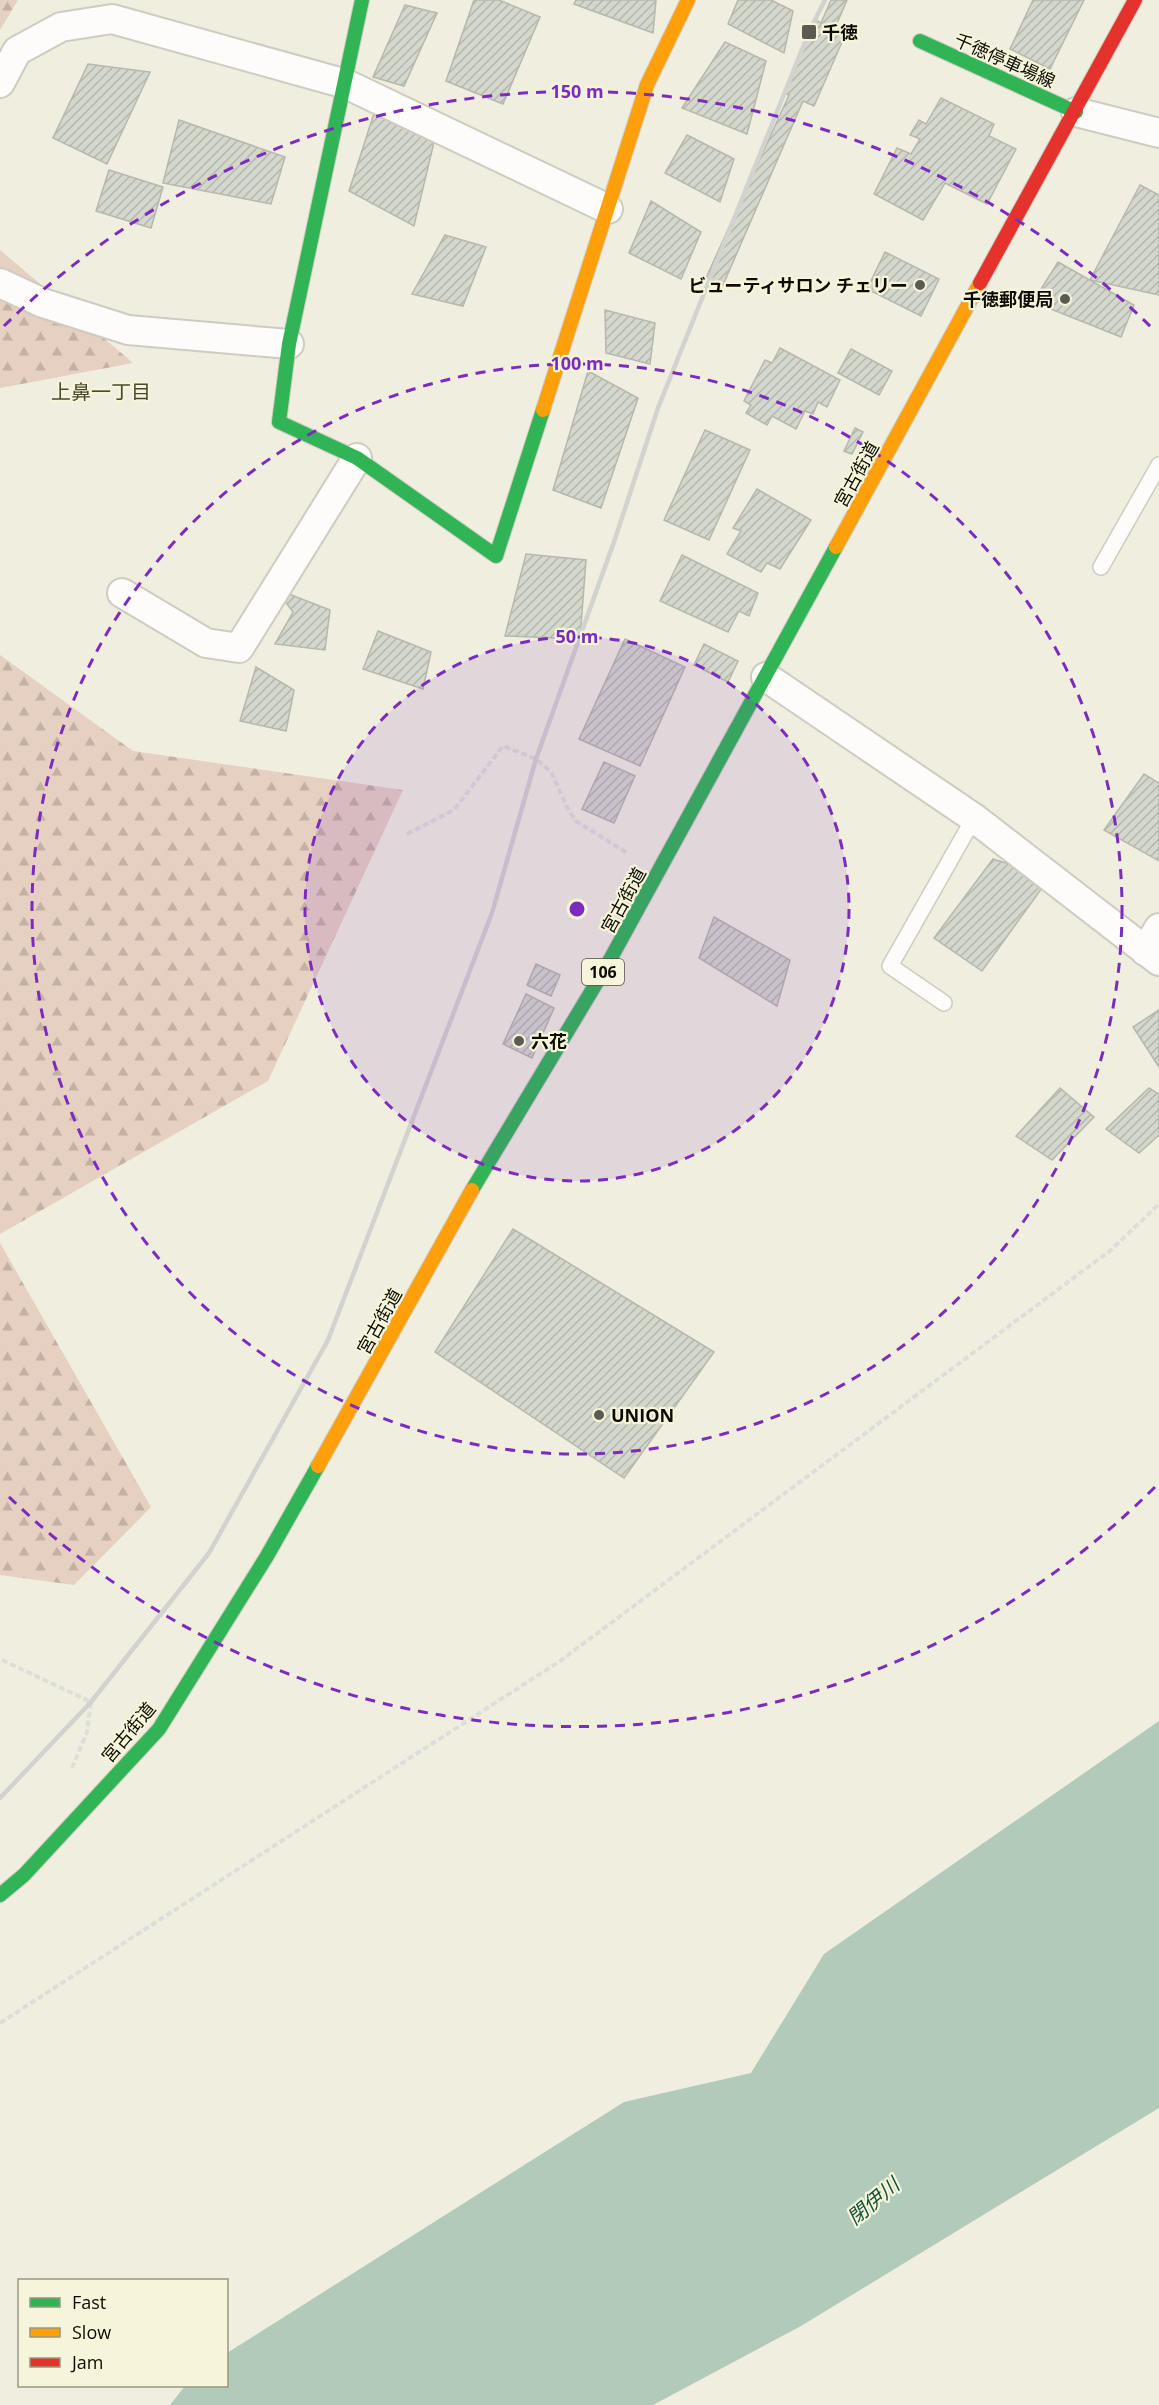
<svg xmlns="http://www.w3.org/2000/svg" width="1159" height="2405" font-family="'Open Sans','Noto Sans JP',sans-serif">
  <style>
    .forest { fill: url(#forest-firs) }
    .water { fill: #b2cab9 }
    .building { fill: url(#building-hatch); stroke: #b6b8ad; stroke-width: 1.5 }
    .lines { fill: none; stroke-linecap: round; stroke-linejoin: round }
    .lane-casing { stroke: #ceccc1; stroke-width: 18 }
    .street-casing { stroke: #ceccc1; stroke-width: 32 }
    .fast-casing { stroke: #ceccc1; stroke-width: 16 }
    .slow-casing { stroke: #ceccc1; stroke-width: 16 }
    .jam-casing { stroke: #ceccc1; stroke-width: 16 }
    .path { stroke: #deded9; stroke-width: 4; stroke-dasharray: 6 3; stroke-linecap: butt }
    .lane { stroke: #fdfcfa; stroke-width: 15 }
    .street { stroke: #fdfcfa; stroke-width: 28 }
    .fast { stroke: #30b455; stroke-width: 14 }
    .slow { stroke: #ff9f0a; stroke-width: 14 }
    .jam { stroke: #e5322d; stroke-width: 14 }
    .rail { stroke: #d2d2ce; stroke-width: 4.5 }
    .ring { fill: none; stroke: #7b2cbf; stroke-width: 3; stroke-dasharray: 10 8 }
    .poi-dot { fill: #5c5b51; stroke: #f6f4d9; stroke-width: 2 }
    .labels { text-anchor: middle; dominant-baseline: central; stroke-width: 4.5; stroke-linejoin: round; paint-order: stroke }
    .shield { fill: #f6f4d9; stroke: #535244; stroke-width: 1.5 }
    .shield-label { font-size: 16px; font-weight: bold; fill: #0d0c04 }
    .poi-label { font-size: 18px; font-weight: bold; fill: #0d0c04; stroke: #f6f4d9; text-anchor: start }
    .street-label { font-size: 18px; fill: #0d0c04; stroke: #f6f4d9 }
    .neighbourhood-label { font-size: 20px; fill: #494730; stroke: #f6f4d9 }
    .water-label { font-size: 20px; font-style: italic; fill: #0f513a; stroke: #f6f4d9 }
    .centre { fill: #7b2cbf; stroke: #f6f4d9; stroke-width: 3 }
    .ring-label { font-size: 18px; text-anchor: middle; font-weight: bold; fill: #7b2cbf; stroke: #f6f4d9; stroke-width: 4.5; stroke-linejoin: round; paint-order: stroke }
  </style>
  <defs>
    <pattern id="forest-firs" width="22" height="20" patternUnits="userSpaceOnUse" patternTransform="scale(1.5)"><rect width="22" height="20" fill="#e5d0c2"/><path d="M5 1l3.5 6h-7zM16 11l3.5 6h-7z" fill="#c3b1a5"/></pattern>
    <pattern id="building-hatch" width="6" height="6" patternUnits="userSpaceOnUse" patternTransform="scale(1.5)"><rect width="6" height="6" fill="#d4d7cb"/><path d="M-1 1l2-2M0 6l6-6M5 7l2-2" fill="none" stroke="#b5b7ad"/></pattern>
  </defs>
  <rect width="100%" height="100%" fill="#f0eedf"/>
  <g class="forest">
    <path d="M0,0H18L0,30Z"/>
    <path d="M0,250L133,363L0,388Z"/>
    <path d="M0,655L133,751L403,790L268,1081L0,1234Z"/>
    <path d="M0,1243L151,1507L74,1585L0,1575Z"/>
  </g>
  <path class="water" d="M1159,1721V2108L801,2326L653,2405H170L185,2386H226L227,2353L624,2102L751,2073L824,1954Z"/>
  <g class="building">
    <path d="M474,0H499L540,17L503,104L446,81Z"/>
    <path d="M576,0H656L653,33L574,4Z"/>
    <path d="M738,0H771L793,11L784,53L728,24Z"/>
    <path d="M831,0H847L835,28L846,33L814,106L803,101L723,285L706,278L789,95L784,93L815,20L821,23Z"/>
    <path d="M1033,0H1084L1050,69L1010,49Z"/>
    <path d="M405,5L437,13L404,86L373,77Z"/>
    <path d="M725,42L766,61L747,134L682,108Z"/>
    <path d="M88,64L150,72L107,164L53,138Z"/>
    <path d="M941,98L994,124L989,136L1016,149L987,204L945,183L923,220L874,194L897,148L911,154L920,139L910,135L919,120L926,124Z"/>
    <path d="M376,107L435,138L414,226L349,191Z"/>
    <path d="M179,120L285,157L271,204L163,183Z"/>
    <path d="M687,135L734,159L720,202L665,173Z"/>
    <path d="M109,170L163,187L151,228L96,211Z"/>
    <path d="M1140,185L1159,195V295L1090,280Z"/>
    <path d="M651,201L701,232L681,279L629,253Z"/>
    <path d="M445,235L486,247L463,306L412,294Z"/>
    <path d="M885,252L939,279L921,316L867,289Z"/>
    <path d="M1058,262L1134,305L1121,337L1033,302Z"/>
    <path d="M605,310L655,323L650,364L606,353Z"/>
    <path d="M780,348L840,380L827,407L818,402L813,414L805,411L796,429L772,416L767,425L746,413L751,405L744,401L765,360L772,363Z"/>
    <path d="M851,349L892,371L879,395L838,373Z"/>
    <path d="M588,371L638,398L601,508L553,490Z"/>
    <path d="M855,428L863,432L852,454L844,451Z"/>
    <path d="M705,430L750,450L709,540L664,520Z"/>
    <path d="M757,489L811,520L780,569L767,563L761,572L727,554L741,531L733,528Z"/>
    <path d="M526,554L586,560L580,639L505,636Z"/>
    <path d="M682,555L758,593L749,616L739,611L728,632L660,601Z"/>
    <path d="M276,589L330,610L325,650L275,644L293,612Z"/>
    <path d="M378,631L431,652L423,689L363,669Z"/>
    <path d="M625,639L685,667L640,766L579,739Z"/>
    <path d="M704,644L738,661L728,682L694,665Z"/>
    <path d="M256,667L294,690L286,731L240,721Z"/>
    <path d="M604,762L635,776L614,823L582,809Z"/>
    <path d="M1144,774L1159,783V861L1104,830Z"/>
    <path d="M993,859L1050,877L982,971L934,938Z"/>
    <path d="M714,917L790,960L777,1006L699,958Z"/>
    <path d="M536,964L560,975L551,996L527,985Z"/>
    <path d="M526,994L554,1008L532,1058L503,1044Z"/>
    <path d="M1159,1010V1067L1133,1027Z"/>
    <path d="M1060,1088L1094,1117L1052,1160L1016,1136Z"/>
    <path d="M1149,1088L1159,1094V1135L1139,1153L1106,1129Z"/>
    <path d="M513,1229L714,1352L624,1478L435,1352Z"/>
  </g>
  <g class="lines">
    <g class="lane-casing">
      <g id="lane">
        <path d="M1101,567L1159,465"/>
        <path d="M944,1003L890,966L974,818"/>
      </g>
    </g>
    <g class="street-casing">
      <g id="street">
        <path d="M0,83L17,51L61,27L112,19L346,84L608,209"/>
        <path d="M1076,112L1159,133"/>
        <path d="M0,283L43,303L128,330L289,344"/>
        <path d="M122,593L206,643L239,648L357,458"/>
        <path d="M766,677L974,818L1159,961"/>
        <path d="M1145,951L1159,928"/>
      </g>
    </g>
    <g class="fast-casing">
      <g id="fast">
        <path d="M362,0L289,344L279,422L357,458L496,556L543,410"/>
        <path d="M920,41L1076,112"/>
        <path d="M472,1190L606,967L836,547"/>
        <path d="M0,1895L24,1875L159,1729L267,1556L318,1466"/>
      </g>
    </g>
    <g class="slow-casing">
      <g id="slow">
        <path d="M543,410L647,85L688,0"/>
        <path d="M836,547L980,283"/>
        <path d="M318,1466L472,1190"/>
      </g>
    </g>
    <g class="jam-casing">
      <path id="jam" d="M980,283L1135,0"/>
    </g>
    <g class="path">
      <path d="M407,834L454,810L503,746L536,759L551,772L569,811L576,821L627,853"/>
      <path d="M2,1660L91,1702L87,1732L72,1768"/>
      <path d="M0,2023L560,1661L1111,1250L1159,1204"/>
    </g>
    <use href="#lane" class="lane"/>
    <use href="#street" class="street"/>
    <use href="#fast" class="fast"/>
    <use href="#slow" class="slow"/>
    <use href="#jam" class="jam"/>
    <path class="rail" d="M0,1798L91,1702L209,1553L328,1340L492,913L536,759L615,539L658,408L809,32L825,0"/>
  </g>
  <circle cx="577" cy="909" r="272" fill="#7b2cbf" fill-opacity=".12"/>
  <g class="ring">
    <circle cx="577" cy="909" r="272"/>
    <circle cx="577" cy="909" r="545"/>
    <path d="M1155 1487A817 817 0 0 1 4 1492M4 326A817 817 0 0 1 1155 331"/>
  </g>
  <g class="poi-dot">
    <rect x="801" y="24" width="16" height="16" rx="3"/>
    <circle cx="920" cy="285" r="6"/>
    <circle cx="1065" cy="299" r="6"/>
    <circle cx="519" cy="1041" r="6"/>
    <circle cx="599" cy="1415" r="6"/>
  </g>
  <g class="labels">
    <rect class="shield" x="582" y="959" width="42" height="26" rx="4.5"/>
    <g class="shield-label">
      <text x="603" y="972">106</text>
    </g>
    <g class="poi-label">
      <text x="822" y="32">千徳</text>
      <text x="908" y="285" text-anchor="end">ビューティサロン チェリー</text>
      <text x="1053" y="299" text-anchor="end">千徳郵便局</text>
      <text x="531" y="1041">六花</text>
      <text x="611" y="1415">UNION</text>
    </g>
    <g class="street-label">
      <text transform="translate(1005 60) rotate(24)">千徳停車場線</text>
      <text transform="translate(856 474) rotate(-61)">宮古街道</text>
      <text transform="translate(623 900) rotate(-61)">宮古街道</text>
      <text transform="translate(379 1321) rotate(-61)">宮古街道</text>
      <text transform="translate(128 1732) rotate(-50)">宮古街道</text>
    </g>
    <g class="neighbourhood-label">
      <text x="101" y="391">上鼻一丁目</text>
    </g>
    <g class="water-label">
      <text transform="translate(873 2201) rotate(-40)">閉伊川</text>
    </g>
  </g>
  <circle cx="577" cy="909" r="9" class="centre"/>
  <g class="ring-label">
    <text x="577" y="98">150 m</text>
    <text x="577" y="370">100 m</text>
    <text x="577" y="643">50 m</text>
  </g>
  <rect x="18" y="2279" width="210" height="108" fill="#f6f4d9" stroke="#999784" stroke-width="1.5"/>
  <rect x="30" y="2298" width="30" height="9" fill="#30b455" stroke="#999784" stroke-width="1.5"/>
  <text x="72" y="2309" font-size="18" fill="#0d0c04">Fast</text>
  <rect x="30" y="2328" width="30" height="9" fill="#ff9f0a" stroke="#999784" stroke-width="1.5"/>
  <text x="72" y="2339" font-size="18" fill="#0d0c04">Slow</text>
  <rect x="30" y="2358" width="30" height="9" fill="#e5322d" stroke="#999784" stroke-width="1.5"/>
  <text x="72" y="2369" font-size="18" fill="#0d0c04">Jam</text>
</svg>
